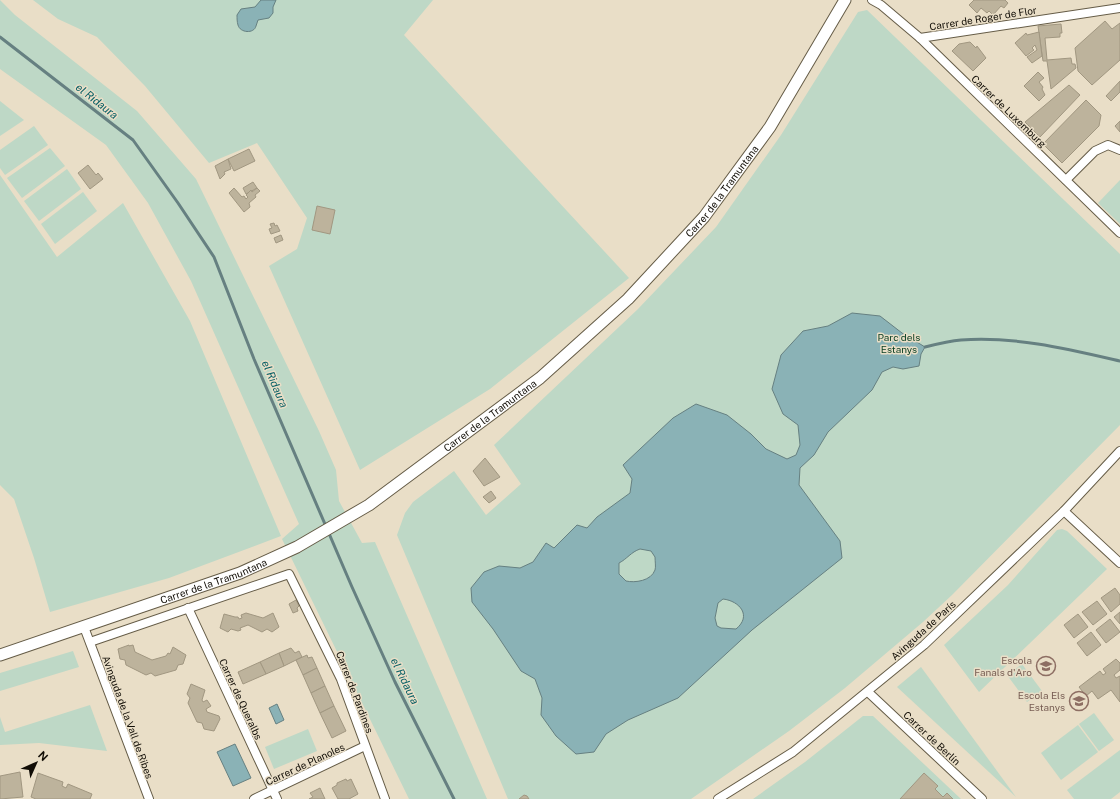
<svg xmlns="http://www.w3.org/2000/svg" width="1120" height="799" font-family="'Public Sans',sans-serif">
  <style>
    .green { fill: #bed8c6 }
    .water { fill: #8ab2b6; stroke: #668081; fill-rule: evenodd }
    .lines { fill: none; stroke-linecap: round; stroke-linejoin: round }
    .stream { stroke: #668081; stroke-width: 3 }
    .building { fill: #bdb39c; stroke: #a19781 }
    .minor-casing { stroke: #655c47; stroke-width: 10 }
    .secondary-casing { stroke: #655c47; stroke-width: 13 }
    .minor { stroke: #fff; stroke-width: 8 }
    .secondary { stroke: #fff; stroke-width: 11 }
    .labels { text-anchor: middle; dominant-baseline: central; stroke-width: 3; stroke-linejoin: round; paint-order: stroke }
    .street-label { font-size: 10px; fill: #110d06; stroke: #e9dec7 }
    .park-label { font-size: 10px; fill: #073d21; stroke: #e9dec7 }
    .education-label { font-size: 10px; fill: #785e54; stroke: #e9dec7; text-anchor: end }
    .water-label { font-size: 11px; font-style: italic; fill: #045e64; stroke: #e9dec7 }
  </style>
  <rect width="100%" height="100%" fill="#e9dec7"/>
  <g class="green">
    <path d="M0,0L15,15L137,111L196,179L319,431L336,470L339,501L362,543L375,542L487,799H409L282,539L299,524L191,281L148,203L106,145L0,69Z"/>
    <path d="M33,0H433L404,35L629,278L490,389L360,470L269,266L297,249L307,218L257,143L209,163L145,86L97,37L58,19Z"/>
    <path d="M867,10L1120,254V425L952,595L923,622L845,688L789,731L691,799H508L397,535L405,513L413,502L454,471L486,515L521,484L494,445L638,309L716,227L781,135L858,12Z"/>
    <path d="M0,101L24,120L0,136Z"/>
    <path d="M34,126L48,145L5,175L0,168V150Z"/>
    <path d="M50,148L65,166L22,198L7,178Z"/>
    <path d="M67,169L81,189L39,221L24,201Z"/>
    <path d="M0,175L57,257L123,203L190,321L281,536L169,578L50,612L34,558L14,499L0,485Z"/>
    <path d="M1120,180V224L1098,203Z"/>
    <path d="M83,192L97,211L55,244L41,224Z"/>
    <path d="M1062,529L1067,531L1107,569L979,692L944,645L1008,585L1057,530Z"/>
    <path d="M73,651L79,667L0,691V673Z"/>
    <path d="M1022,664L1042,691L1027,702L1007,675Z"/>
    <path d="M921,667L1016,797L897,687Z"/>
    <path d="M90,705L107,751L39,743L0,745V717L5,732Z"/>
    <path d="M1094,713L1114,740L1099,751L1079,724Z"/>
    <path d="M863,716H873L961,799H753L805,762Z"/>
    <path d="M1078,725L1098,752L1061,780L1041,753Z"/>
    <path d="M308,729L317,751L274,769L265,747Z"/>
    <path d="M1120,750V792L1111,799H1074L1067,790Z"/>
  </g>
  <g class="water">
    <path d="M261,0H276L273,7V13L269,18L258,20C257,22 257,24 256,26C254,34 240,33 238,25C237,22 237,18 237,15L241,9L255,7Z"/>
    <path d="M852,313L880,316L902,333L925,347L921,354L919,366L903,369L893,367L882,372L872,390L828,432L814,455L800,468L799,485L840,541L842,558L752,630L678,698L628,720L606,734L594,752L576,754L556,736L541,715L542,698L535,679L521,671L493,629L472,602L471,588L484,572L499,566L520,568L533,562L546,543L554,548L577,525L587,528L597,517L630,493L632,479L623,465L673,418L696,404L727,415L751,434L766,449L787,459L796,455L800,445L798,425L783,414L772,389L781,355L803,331L828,326ZM640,549L651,551L655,557C655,561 656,567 655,570C651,581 635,583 626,581L619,574V563C627,559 631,552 640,549ZM723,599C740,601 752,616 736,629L721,628L717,626L715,618L718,603Z"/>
    <path d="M277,704L284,720L276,724L269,708Z"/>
    <path d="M235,744L251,778L233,786L217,752Z"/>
  </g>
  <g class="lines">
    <g class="stream">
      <path d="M0,37L133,140L178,203L214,257L254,359L352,587L395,682L454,799"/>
      <path d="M925,347C937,344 949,341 961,340C1015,336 1068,349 1120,361"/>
    </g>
  </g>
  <g class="building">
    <path d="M974,0H1005L1008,3L1004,8L1001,6L993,15L989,11L987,13L981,8L977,13L969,5Z"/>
    <path d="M1105,21L1112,29L1120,23V60L1092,85L1078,71L1075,48Z"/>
    <path d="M1061,24L1062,33H1060V37L1045,38L1047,60L1071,58L1072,64H1075L1076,68L1051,89L1047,61H1043L1038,26Z"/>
    <path d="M1039,32L1042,56L1032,63L1027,57L1037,50L1035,45L1032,48L1034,50L1026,56L1015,43L1026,33L1027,35Z"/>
    <path d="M970,42L976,48L977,46L986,58L973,71L952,51L959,44Z"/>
    <path d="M1038,72L1044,78L1039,82L1043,87L1042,89L1045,95L1039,101L1024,86Z"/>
    <path d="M1120,81V92L1111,101L1106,96Z"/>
    <path d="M1069,85L1080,95L1040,137L1025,122Z"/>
    <path d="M1086,100L1101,115L1099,126L1062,163L1043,144Z"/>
    <path d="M1120,121V132L1115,126Z"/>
    <path d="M249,149L255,161L234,171L228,159Z"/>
    <path d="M228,159L231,169L224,172L225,174L220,179L215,166Z"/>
    <path d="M88,165L96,175L98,173L103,179L90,189L78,173Z"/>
    <path d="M253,182L257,188L246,194L243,188Z"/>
    <path d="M234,188L242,197L244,196L246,199L248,197L246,195L251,190L252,192L257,188L260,191L255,195L256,197L249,203L250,207L244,212L229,193Z"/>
    <path d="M317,206L335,210L330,234L312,230Z"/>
    <path d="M274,223L275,226L277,225L280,231L271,234L269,229L272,228L270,224Z"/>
    <path d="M281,235L283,240L276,243L274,238Z"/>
    <path d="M485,458L500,477L484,486L473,471Z"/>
    <path d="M491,491L496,498L489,503L483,497Z"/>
    <path d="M1115,588L1120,595V604L1111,612L1101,598Z"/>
    <path d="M296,600L299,606L297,608L298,611L293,613L289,604Z"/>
    <path d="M1097,601L1107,614L1093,625L1082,612Z"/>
    <path d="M1120,612V624L1114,617Z"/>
    <path d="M246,613L263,618L273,613L279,627L272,632L267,629L262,632L248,625L240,628L241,630L238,631L231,629L228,632L220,628L224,614L235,617H238L239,619L242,618L241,615Z"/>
    <path d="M1078,614L1088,627L1074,638L1064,625Z"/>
    <path d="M1110,619L1120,632L1106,643L1096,630Z"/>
    <path d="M1091,632L1101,645L1087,656L1077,643Z"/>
    <path d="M129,645V646L133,645L135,652L152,660L166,656L168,653L170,654L173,647L186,655L183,664L178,665L176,670L155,676L151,673L146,675L126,665L125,660L120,659L118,649Z"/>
    <path d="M291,648L295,653L299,651L302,657L284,666L279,653Z"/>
    <path d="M279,653L284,666L266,674L260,662Z"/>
    <path d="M307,655L308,658L312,657L317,668L303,675L296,660Z"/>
    <path d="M1116,659L1120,663V670L1114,675L1116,678L1120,676V702L1111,690L1098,699L1092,691L1086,696L1079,687L1100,671L1103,675L1106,673L1103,669Z"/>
    <path d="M260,662L266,674L243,684L238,672Z"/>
    <path d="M317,668L325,686L311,693L303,675Z"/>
    <path d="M191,684L205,690L202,700L203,702L207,700L211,706L206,709L207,712L219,716L220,719L214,731L204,729L202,723L197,722L188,703L190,698L187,694Z"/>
    <path d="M325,686L334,706L320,713L311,693Z"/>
    <path d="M334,706L346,731L332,738L320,713Z"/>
    <path d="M20,772L23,797L0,799V776Z"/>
    <path d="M38,773L63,782L62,786L66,788L68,784L92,794L90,799H36L31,797Z"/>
    <path d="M924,773L938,786L935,789L943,797L947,793L953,799H900Z"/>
    <path d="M346,779L347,781L351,779L358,794L349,799H338L332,788L337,785V783Z"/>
    <path d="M320,788L325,799H309L313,797L310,793Z"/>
    <path d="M524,795L527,796L529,799H519Z"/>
  </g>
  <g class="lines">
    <g class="minor-casing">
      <g id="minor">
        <path d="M872,0L881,5L920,38L1120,233"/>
        <path d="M920,38L1120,8"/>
        <path d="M1066,180L1095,151L1108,145L1120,150"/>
        <path d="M1064,511L1120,563"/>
        <path d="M188,608L277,799"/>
        <path d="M84,627L149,799"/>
        <path d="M90,642L289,574L341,679L385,799"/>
        <path d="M868,692L982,799"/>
        <path d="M254,799L365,746"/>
        <path d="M718,799L793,752L924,645L1064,511L1120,451"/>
      </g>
    </g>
    <g class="secondary-casing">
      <g id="secondary">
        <path id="s1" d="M0,655L240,573L297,547L369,505L540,378L628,299L704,217L770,127L845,0"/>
      </g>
    </g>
    <use href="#minor" class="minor"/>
    <use href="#secondary" class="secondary"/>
  </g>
  <defs>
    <g id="school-ring" transform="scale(1)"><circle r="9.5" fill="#e9dec7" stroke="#8d6e63" stroke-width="1.5"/><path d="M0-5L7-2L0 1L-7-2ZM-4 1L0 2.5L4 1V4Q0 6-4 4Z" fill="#8d6e63"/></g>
  </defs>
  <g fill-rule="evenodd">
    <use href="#school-ring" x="1046" y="666"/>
    <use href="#school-ring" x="1079" y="701"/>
  </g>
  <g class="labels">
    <g class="street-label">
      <text transform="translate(983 18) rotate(-9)">Carrer de Roger de Flor</text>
      <text transform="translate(1009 111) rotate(44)">Carrer de Luxemburg</text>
      <text stroke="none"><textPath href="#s1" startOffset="874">Carrer de la Tramuntana</textPath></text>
      <text stroke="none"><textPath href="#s1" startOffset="550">Carrer de la Tramuntana</textPath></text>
      <text stroke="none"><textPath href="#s1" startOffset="226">Carrer de la Tramuntana</textPath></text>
      <text transform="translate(923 630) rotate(-42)">Avinguda de París</text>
      <text transform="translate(355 692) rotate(69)">Carrer de Pardines</text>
      <text transform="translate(241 699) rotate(65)">Carrer de Queralbs</text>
      <text transform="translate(128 717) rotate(70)">Avinguda de la Vall de Ribes</text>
      <text transform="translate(932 738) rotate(43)">Carrer de Berlín</text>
      <text transform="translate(305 764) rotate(-25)">Carrer de Planoles</text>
    </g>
    <g class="park-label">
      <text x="899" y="337">Parc dels<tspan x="899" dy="12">Estanys</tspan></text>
    </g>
    <g class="education-label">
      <text x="1032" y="660">Escola<tspan x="1032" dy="12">Fanals d'Aro</tspan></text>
      <text x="1065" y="695">Escola Els<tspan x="1065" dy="12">Estanys</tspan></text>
    </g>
    <g class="water-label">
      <text transform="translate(97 101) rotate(38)">el Ridaura</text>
      <text transform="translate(275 384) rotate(67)">el Ridaura</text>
      <text transform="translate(405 681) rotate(64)">el Ridaura</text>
    </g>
  </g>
  <g transform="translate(36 763) rotate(45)" stroke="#e9dec7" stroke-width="3" paint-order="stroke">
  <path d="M0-3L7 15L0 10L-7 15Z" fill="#110d06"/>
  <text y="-6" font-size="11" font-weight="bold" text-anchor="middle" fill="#110d06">N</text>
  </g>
</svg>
